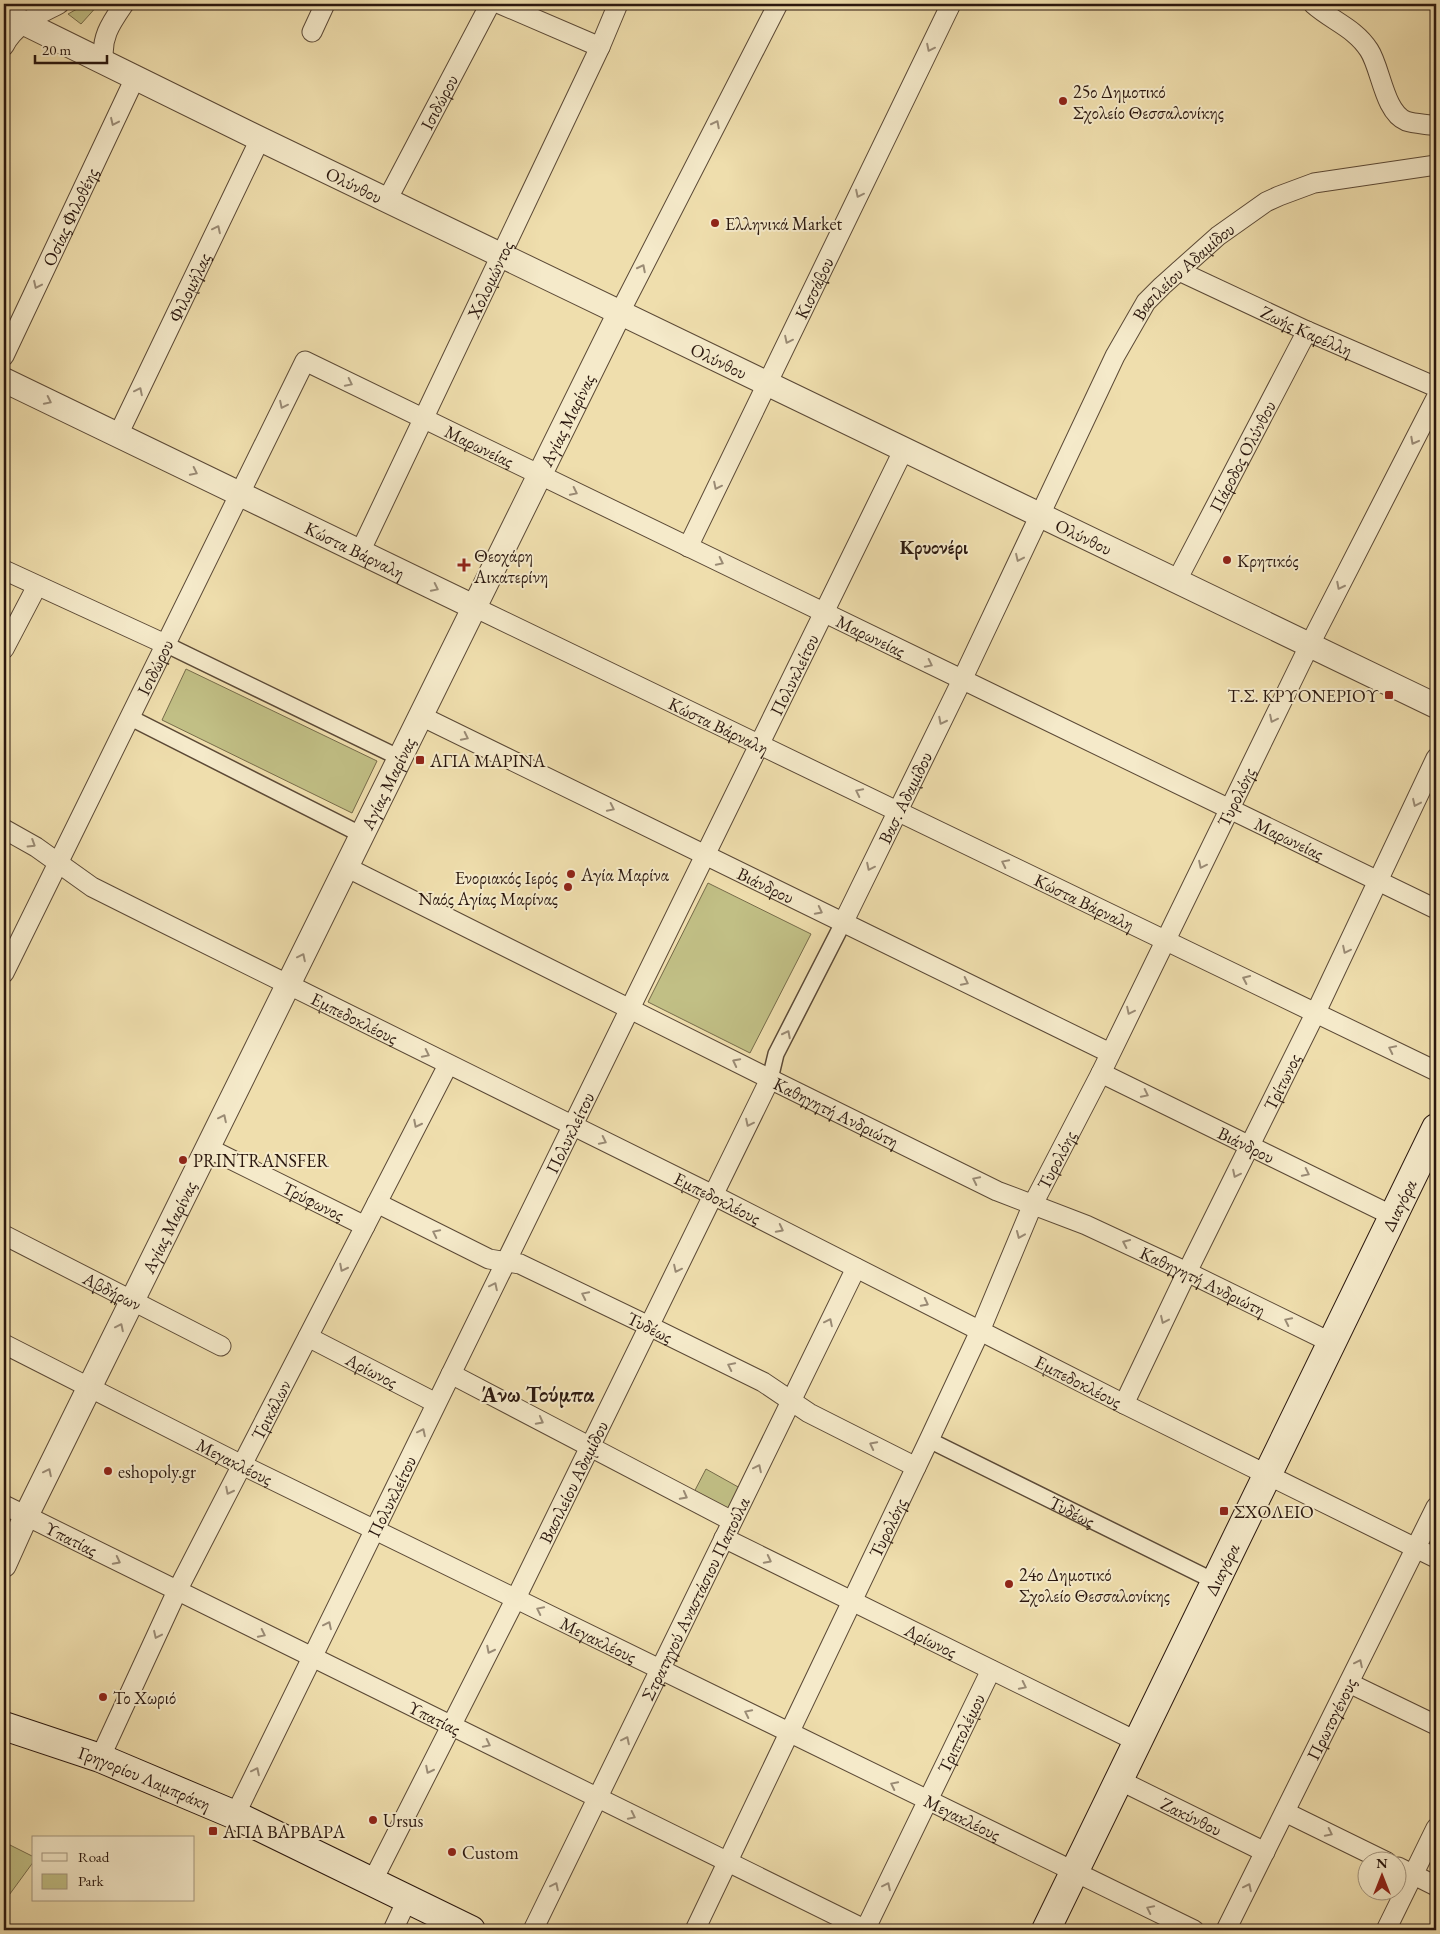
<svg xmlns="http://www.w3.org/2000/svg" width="1440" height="1934" font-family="'EB Garamond',serif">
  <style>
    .green { fill: #c1bf85; stroke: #766b4a }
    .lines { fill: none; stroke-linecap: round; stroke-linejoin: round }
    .pedestrian-casing { stroke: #5b4936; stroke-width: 18 }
    .minor-casing { stroke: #5b4936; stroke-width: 21 }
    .tertiary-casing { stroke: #5b4936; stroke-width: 26 }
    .secondary-casing { stroke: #2a170e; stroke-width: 30 }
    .pedestrian { stroke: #f5eaca; stroke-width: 15 }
    .minor { stroke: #f5eaca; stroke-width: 19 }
    .tertiary { stroke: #f5eaca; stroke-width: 24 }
    .secondary { stroke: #f5eaca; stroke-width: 28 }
    .oneway { stroke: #9a8b75 }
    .poi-dot { fill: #8f2418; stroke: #f5eaca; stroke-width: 2 }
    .labels { text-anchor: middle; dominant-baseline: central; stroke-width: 4; stroke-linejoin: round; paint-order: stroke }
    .poi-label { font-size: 18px; fill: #2a170e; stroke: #f5eaca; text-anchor: start }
    .street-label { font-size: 18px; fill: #2a170e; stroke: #f5eaca }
    .neighbourhood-label { font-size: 19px; font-weight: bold; fill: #2a170e; stroke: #f5eaca }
    .district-label { font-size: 22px; font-weight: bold; fill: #2a170e; stroke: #f5eaca }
  </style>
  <rect width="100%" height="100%" fill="#efdead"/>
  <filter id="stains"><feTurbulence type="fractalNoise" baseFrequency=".004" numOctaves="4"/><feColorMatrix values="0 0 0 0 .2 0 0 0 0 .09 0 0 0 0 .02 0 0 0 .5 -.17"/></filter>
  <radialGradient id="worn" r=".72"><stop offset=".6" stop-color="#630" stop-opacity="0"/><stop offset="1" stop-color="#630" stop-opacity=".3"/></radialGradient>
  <g class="green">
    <path d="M86,4H99L81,24L68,14Z"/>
    <path d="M186,669L377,761L352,813L162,720Z"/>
    <path d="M708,883L811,934L750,1053L648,1002Z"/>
    <path d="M706,1469L740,1488L730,1514L693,1494Z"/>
    <path d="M4,1842L34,1857V1861L4,1902Z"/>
  </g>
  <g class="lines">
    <g class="pedestrian-casing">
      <g id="pedestrian">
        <path d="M165,644L400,758"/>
        <path d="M129,717L362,835"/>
        <path d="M770,1079L776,1054L843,923"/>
        <path id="s1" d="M929,1440L1216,1582"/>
      </g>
    </g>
    <g class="minor-casing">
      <g id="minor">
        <path d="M500,4L600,47"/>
        <path d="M1313,4C1332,21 1355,28 1369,50C1381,68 1384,112 1406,121C1415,124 1427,124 1436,126"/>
        <path d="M312,32L325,4"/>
        <path d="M4,46C15,24 38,15 59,4"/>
        <path d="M104,62C100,38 111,23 124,4"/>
        <path id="s2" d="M387,200L490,4"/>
        <path id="s3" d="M1179,271L1307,331L1436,387"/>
        <path d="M620,312L778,4"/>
        <path id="s4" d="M4,356L135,78"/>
        <path id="s5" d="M118,435L260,139"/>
        <path id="s6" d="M688,547L951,4"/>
        <path id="s7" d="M360,552L600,47L618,4"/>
        <path d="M4,570L165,644"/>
        <path id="s8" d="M1177,580L1307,331"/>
        <path id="s9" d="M474,607L1436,1071"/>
        <path d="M4,649L37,586"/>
        <path id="s10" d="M421,716L1110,1053"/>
        <path id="s11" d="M4,829L36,847L92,887L158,920L713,1195L1124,1404L1436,1558"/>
        <path id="s12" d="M346,867L770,1079L997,1191L1086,1225L1187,1272L1332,1343"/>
        <path id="s13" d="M843,923L962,680L1115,356L1146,302L1162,286L1218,236L1266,202L1279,196L1314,183L1436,165"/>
        <path id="s14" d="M4,973L305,361L1436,909"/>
        <path id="s15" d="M1101,1073L1393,1216"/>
        <path id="s16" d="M208,1148L365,1226"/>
        <path id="s17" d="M377,1203L489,1259L520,1264L649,1326L763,1382L809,1413L916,1467"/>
        <path id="s18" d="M4,1235L221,1346"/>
        <path id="s19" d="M308,1337L436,1403"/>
        <path id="s20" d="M4,1344L242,1465L1194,1930"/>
        <path d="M451,1374L732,1521"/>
        <path id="s21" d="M1124,1404L1187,1272L1316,1012L1436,758"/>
        <path id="s22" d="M4,1505L866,1930"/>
        <path id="s23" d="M724,1538L1138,1742"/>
        <path d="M1349,1683L1436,1725"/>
        <path id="s24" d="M100,1758L177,1591L448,1065"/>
        <path id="s25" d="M1119,1780L1265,1852"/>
        <path d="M1285,1812L1387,1862"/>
        <path id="s26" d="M235,1815L904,449"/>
        <path d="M1398,1867L1436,1886"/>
        <path id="s27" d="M372,1882L516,1598L770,1079"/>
        <path d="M393,1930L407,1900"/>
        <path id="s28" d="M533,1930L856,1268"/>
        <path id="s29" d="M695,1930L929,1440L980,1331L1033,1204L1101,1073L1310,644L1436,398"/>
        <path id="s30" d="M865,1930L991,1670"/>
        <path id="s31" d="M1226,1930L1436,1507"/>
        <path d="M1386,1930L1436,1828"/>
      </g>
    </g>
    <g class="tertiary-casing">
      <g id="tertiary">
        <path id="s32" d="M4,13L260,139L1436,706"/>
        <path id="s33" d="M4,380L474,607"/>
        <path id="s34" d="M4,1565L26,1516L620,312"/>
      </g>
    </g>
    <g class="secondary-casing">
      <g id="secondary">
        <path id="s35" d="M4,1726L100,1758L235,1815L471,1930"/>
        <path id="s36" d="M1046,1930L1436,1128"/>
      </g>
    </g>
    <use href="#pedestrian" class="pedestrian"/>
    <use href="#minor" class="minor"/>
    <use href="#tertiary" class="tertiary"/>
    <use href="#secondary" class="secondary"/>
  </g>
  <defs><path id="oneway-chevron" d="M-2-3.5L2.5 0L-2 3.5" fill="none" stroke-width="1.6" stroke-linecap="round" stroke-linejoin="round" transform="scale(1.25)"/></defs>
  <g class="oneway">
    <use href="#oneway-chevron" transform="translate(930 48) rotate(116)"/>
    <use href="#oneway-chevron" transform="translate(114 122) rotate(115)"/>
    <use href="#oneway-chevron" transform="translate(716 124) rotate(-63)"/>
    <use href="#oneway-chevron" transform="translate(859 194) rotate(116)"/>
    <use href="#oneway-chevron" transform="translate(217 229) rotate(-64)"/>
    <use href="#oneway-chevron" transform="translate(642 268) rotate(-63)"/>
    <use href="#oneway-chevron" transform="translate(37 285) rotate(115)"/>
    <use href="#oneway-chevron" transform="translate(788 340) rotate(116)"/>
    <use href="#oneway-chevron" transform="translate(349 383) rotate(26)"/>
    <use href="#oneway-chevron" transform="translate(139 391) rotate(-64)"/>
    <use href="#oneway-chevron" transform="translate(48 401) rotate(26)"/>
    <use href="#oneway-chevron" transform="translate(283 405) rotate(116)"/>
    <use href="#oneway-chevron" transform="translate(1414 441) rotate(118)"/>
    <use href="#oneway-chevron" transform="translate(194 472) rotate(26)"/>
    <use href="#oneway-chevron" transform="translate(717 486) rotate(116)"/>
    <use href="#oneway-chevron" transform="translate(574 492) rotate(26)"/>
    <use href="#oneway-chevron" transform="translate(1019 558) rotate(115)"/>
    <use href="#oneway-chevron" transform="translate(720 562) rotate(26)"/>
    <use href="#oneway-chevron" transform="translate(1340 586) rotate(117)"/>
    <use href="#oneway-chevron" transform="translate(435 588) rotate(26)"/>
    <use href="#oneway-chevron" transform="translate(929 664) rotate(26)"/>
    <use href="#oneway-chevron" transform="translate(1273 719) rotate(116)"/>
    <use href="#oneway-chevron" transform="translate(942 721) rotate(117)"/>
    <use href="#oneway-chevron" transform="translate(465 737) rotate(26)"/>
    <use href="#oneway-chevron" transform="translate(859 792) rotate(-154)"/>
    <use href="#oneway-chevron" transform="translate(1416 803) rotate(115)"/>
    <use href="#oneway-chevron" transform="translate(611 808) rotate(26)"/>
    <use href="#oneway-chevron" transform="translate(32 844) rotate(32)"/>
    <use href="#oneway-chevron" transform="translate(1005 863) rotate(-154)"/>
    <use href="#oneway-chevron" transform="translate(1202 865) rotate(116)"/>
    <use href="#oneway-chevron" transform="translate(870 867) rotate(116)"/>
    <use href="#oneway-chevron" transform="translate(819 911) rotate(27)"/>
    <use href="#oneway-chevron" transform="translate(1346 950) rotate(116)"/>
    <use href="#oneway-chevron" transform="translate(302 957) rotate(-64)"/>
    <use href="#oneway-chevron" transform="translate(1246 979) rotate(-155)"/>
    <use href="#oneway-chevron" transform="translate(965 982) rotate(26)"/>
    <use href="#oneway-chevron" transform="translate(1130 1011) rotate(116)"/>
    <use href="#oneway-chevron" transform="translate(787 1034) rotate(-63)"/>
    <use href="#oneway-chevron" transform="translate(1392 1049) rotate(-154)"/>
    <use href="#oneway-chevron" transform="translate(426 1054) rotate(26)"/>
    <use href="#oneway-chevron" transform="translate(736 1062) rotate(-153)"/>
    <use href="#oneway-chevron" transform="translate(1145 1094) rotate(26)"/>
    <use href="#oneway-chevron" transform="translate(223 1118) rotate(-64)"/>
    <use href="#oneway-chevron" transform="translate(749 1123) rotate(116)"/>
    <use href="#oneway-chevron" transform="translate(417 1124) rotate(117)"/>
    <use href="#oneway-chevron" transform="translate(603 1141) rotate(26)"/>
    <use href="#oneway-chevron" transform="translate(1306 1173) rotate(26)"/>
    <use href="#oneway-chevron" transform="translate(1236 1174) rotate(116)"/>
    <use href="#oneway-chevron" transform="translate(976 1180) rotate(-154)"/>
    <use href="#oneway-chevron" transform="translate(780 1229) rotate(27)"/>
    <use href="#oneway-chevron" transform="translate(436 1233) rotate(-154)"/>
    <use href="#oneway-chevron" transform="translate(1020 1235) rotate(113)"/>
    <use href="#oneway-chevron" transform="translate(1126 1243) rotate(-155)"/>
    <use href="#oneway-chevron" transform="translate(343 1268) rotate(117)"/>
    <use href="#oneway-chevron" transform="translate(677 1269) rotate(116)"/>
    <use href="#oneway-chevron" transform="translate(494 1286) rotate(-64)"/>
    <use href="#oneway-chevron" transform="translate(585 1295) rotate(-154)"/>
    <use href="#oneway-chevron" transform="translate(925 1303) rotate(27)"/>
    <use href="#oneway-chevron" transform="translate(1164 1320) rotate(115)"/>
    <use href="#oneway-chevron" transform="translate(1288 1321) rotate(-154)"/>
    <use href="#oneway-chevron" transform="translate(829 1322) rotate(-64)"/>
    <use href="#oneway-chevron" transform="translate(120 1327) rotate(-64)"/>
    <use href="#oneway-chevron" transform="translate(731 1366) rotate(-154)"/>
    <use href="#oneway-chevron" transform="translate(540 1421) rotate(28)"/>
    <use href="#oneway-chevron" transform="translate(422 1432) rotate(-64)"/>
    <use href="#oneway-chevron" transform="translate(873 1445) rotate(-153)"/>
    <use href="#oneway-chevron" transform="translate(758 1468) rotate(-64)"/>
    <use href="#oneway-chevron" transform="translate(48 1472) rotate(-64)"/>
    <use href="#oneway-chevron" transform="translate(229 1491) rotate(117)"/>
    <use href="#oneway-chevron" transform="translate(684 1496) rotate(28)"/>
    <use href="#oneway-chevron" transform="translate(768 1560) rotate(27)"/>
    <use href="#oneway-chevron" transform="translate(117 1561) rotate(27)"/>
    <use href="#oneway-chevron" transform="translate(540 1610) rotate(-154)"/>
    <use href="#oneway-chevron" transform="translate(328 1625) rotate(-64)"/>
    <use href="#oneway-chevron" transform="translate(262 1634) rotate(26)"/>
    <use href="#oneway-chevron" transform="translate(157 1635) rotate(115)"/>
    <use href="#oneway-chevron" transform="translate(490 1650) rotate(117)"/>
    <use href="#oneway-chevron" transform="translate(1359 1663) rotate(-64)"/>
    <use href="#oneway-chevron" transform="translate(1023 1686) rotate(26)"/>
    <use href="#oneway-chevron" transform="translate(748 1713) rotate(-154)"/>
    <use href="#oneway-chevron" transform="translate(626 1740) rotate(-64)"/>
    <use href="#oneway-chevron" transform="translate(487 1744) rotate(26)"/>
    <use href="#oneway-chevron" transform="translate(429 1770) rotate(117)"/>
    <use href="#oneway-chevron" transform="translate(256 1771) rotate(-64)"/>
    <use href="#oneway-chevron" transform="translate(894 1785) rotate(-154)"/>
    <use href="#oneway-chevron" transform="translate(632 1816) rotate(26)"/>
    <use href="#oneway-chevron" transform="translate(1329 1833) rotate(26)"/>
    <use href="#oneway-chevron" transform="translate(555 1886) rotate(-64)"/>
    <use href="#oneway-chevron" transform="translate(887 1886) rotate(-64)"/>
    <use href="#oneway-chevron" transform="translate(1248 1887) rotate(-64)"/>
    <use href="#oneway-chevron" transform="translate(1150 1909) rotate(-154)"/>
  </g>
  <g class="poi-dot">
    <circle cx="1063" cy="101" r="5"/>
    <circle cx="715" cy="223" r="5"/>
    <circle cx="1227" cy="560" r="5"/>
    <path d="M461.5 557.5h5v5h5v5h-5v5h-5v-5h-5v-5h5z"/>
    <rect x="1384" y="690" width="10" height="10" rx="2.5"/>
    <rect x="415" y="755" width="10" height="10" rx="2.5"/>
    <circle cx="571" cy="874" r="5"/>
    <circle cx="568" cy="887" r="5"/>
    <circle cx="183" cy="1160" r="5"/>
    <circle cx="108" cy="1471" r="5"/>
    <rect x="1219" y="1506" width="10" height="10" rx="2.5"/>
    <circle cx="1009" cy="1584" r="5"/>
    <circle cx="103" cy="1697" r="5"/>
    <circle cx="373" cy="1820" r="5"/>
    <rect x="208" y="1826" width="10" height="10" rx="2.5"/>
    <circle cx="452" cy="1852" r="5"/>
  </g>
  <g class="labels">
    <g class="poi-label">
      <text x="1073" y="91">25ο Δημοτικό<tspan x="1073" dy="21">Σχολείο Θεσσαλονίκης</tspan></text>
      <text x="725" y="223">Ελληνικά Market</text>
      <text x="474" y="555">Θεοχάρη<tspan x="474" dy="21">Αικατερίνη</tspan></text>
      <text x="1237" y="560">Κρητικός</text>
      <text x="1379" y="695" text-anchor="end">Τ.Σ. ΚΡΥΟΝΕΡΙΟΥ</text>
      <text x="430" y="760">ΑΓΙΑ ΜΑΡΙΝΑ</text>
      <text x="581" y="874">Αγία Μαρίνα</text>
      <text x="558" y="877" text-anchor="end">Ενοριακός Ιερός<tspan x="558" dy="21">Ναός Αγίας Μαρίνας</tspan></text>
      <text x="193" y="1160">PRINTRANSFER</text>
      <text x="118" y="1471">eshopoly.gr</text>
      <text x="1234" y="1511">ΣΧΟΛΕΙΟ</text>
      <text x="1019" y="1574">24ο Δημοτικό<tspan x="1019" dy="21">Σχολείο Θεσσαλονίκης</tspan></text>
      <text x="113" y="1697">Το Χωριό</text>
      <text x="383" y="1820">Ursus</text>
      <text x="223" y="1831">ΑΓΙΑ ΒΑΡΒΑΡΑ</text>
      <text x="462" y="1852">Custom</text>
    </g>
    <g class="street-label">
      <text stroke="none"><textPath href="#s2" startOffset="111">Ισιδώρου</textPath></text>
      <text stroke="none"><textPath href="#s32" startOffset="390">Ολύνθου</textPath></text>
      <text stroke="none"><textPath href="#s4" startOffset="154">Οσίας Φιλοθέης</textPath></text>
      <text stroke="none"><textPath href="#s13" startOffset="739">Βασιλείου Αδαμίδου</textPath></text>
      <text stroke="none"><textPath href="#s7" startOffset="302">Χολομώντος</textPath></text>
      <text stroke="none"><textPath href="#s5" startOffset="164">Φιλομήλας</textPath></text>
      <text stroke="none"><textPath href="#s6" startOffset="288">Κισσάβου</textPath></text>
      <text stroke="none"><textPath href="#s3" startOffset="141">Ζωής Καρέλλη</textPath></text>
      <text stroke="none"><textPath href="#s32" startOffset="795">Ολύνθου</textPath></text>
      <text stroke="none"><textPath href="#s34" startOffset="1276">Αγίας Μαρίνας</textPath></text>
      <text stroke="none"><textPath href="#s14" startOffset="876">Μαρωνείας</textPath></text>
      <text stroke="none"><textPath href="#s8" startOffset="140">Πάροδος Ολύνθου</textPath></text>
      <text stroke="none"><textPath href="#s32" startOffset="1200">Ολύνθου</textPath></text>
      <text stroke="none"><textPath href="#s33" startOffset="390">Κώστα Βάρναλη</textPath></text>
      <text stroke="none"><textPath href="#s14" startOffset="1311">Μαρωνείας</textPath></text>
      <text stroke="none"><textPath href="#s14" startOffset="341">Ισιδώρου</textPath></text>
      <text stroke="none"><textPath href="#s26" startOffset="1270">Πολυκλείτου</textPath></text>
      <text stroke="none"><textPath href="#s9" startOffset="272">Κώστα Βάρναλη</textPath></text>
      <text stroke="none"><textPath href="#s34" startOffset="871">Αγίας Μαρίνας</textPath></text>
      <text stroke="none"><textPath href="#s29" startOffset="1256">Τυρολόης</textPath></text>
      <text stroke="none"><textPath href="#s13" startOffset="140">Βασ. Αδαμίδου</textPath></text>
      <text stroke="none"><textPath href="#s14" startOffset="1776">Μαρωνείας</textPath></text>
      <text stroke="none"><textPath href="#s10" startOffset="384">Βιάνδρου</textPath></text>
      <text stroke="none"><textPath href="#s9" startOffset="678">Κώστα Βάρναλη</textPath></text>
      <text stroke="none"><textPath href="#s11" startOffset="399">Εμπεδοκλέους</textPath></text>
      <text stroke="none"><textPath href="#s21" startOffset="359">Τρίτωνος</textPath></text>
      <text stroke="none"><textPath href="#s12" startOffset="548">Καθηγητή Ανδριώτη</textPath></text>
      <text stroke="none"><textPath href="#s26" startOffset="760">Πολυκλείτου</textPath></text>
      <text stroke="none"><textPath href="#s15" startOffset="162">Βιάνδρου</textPath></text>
      <text stroke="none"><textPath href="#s29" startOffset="851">Τυρολόης</textPath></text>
      <text stroke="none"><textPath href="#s11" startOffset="804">Εμπεδοκλέους</textPath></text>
      <text stroke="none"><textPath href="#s16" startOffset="118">Τρύφωνος</textPath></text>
      <text stroke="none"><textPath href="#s36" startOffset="806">Διαγόρα</textPath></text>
      <text stroke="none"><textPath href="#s34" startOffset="376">Αγίας Μαρίνας</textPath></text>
      <text stroke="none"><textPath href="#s12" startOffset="952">Καθηγητή Ανδριώτη</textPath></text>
      <text stroke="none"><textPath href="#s18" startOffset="122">Αβδήρων</textPath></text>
      <text stroke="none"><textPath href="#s17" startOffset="301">Τυδέως</textPath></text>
      <text stroke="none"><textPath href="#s19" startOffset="72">Αρίωνος</textPath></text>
      <text stroke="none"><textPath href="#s11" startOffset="1209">Εμπεδοκλέους</textPath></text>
      <text stroke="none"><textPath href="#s24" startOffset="388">Τρικάλων</textPath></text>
      <text stroke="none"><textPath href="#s20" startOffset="259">Μεγακλέους</textPath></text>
      <text stroke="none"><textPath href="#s27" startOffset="448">Βασιλείου Αδαμίδου</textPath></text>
      <text stroke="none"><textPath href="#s26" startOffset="355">Πολυκλείτου</textPath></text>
      <text stroke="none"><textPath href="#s1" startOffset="160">Τυδέως</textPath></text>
      <text stroke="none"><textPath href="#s29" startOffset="446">Τυρολόης</textPath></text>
      <text stroke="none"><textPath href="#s22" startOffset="75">Υπατίας</textPath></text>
      <text stroke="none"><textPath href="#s36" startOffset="401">Διαγόρα</textPath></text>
      <text stroke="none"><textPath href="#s28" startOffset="369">Στρατηγού Αναστάσιου Παπούλα</textPath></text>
      <text stroke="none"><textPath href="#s20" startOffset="664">Μεγακλέους</textPath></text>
      <text stroke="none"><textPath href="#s23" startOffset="231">Αρίωνος</textPath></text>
      <text stroke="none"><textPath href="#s22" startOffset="480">Υπατίας</textPath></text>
      <text stroke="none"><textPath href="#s31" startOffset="236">Πρωτογένους</textPath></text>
      <text stroke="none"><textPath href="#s30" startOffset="219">Τριπτολέμου</textPath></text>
      <text stroke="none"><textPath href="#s35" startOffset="150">Γρηγορίου Λαμπράκη</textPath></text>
      <text stroke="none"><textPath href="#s25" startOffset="81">Ζακύνθου</textPath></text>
      <text stroke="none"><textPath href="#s20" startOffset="1069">Μεγακλέους</textPath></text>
    </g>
    <g class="neighbourhood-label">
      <text x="934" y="547">Κρυονέρι</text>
    </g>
    <g class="district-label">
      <text x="538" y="1394">Άνω Τούμπα</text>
    </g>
  </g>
  <rect width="1440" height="1934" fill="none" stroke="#efdead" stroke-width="20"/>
  <rect x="5" y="5" width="1430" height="1924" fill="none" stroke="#2a170e" stroke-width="2.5"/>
  <rect x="10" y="10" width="1420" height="1914" fill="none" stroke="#2a170e"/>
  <rect x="32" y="1836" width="162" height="65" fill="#f5eaca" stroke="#a4967f"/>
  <rect x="42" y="1853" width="25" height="8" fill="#f5eaca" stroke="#a4967f"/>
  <text x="78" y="1862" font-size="15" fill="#2a170e">Road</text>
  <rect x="42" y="1874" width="25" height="15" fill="#c1bf85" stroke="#a4967f"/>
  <text x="78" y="1886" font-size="15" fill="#2a170e">Park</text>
  <g transform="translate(1382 1876)"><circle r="24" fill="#f5eaca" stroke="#a4967f"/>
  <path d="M0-4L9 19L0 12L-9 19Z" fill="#8f2418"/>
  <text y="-8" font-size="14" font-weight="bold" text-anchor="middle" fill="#2a170e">N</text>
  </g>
  <path d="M35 55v8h72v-8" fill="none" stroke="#2a170e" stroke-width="2.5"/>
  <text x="42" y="55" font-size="15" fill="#2a170e" stroke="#f5eaca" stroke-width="4" paint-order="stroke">20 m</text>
  <rect width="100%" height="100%" filter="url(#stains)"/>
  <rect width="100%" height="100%" fill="url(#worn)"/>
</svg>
